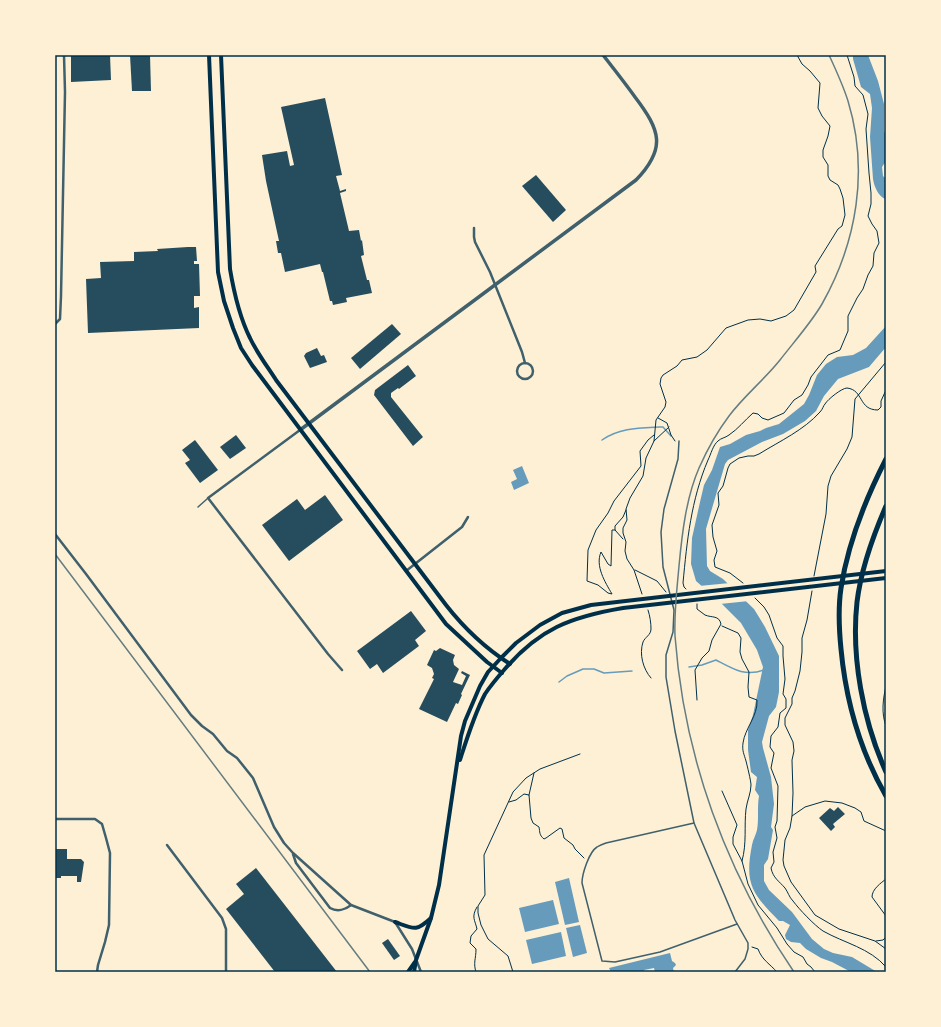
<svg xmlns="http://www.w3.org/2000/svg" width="941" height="1027" font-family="'Alegreya Sans',sans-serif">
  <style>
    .water { fill: #669bbc }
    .pier { fill: #fdf0d5 }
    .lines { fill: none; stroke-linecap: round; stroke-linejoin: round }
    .stream { stroke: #669bbc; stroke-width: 1.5 }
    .building { fill: #264d5e }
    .path { stroke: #003049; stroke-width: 1 }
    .service { stroke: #3f606c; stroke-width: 1.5 }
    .minor { stroke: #3f606c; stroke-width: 2.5 }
    .tertiary { stroke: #3f606c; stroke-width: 3.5 }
    .secondary { stroke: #003049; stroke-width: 4 }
    .motorway { stroke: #003049; stroke-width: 5 }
    .rail { stroke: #657d81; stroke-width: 1.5 }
    .neatline { fill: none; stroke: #003049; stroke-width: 1.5 }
  </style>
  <rect width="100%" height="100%" fill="#fdf0d5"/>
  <g class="water">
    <path d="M853,55H868L878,81L884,104V131L886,135V161L882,167L883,176L886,179L885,199C878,196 874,186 873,179L870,137L872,108L870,94L861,87L853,59Z"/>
    <path d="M886,326V347L869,367L838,379L824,396L816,411L805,421L783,434L762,442L728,460L725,464L706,529L707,566L710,571L723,579L754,609L765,627L779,656V692L776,707L769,716L762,742L763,748L771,777L774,804L771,827L773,830L768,859L764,865V881L769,890L792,912L812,939L824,949L833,953L852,957L877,972H851L832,962L821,958L806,949L800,943L791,942L786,939L785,935L790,925L783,921H779C753,894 744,885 752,845C753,839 756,835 757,830C759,819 757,807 759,796L755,790L757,777L751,772L748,750V730L753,715L763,667L757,650L741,623L722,604L696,581L691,564L692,538L700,502L704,485L712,470L720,447L730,444L746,435L760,431L766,428L779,424L804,404L809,395L817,375L826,364L837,357L853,355L866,348Z"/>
    <path d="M522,466L529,483L514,490L511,482L517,479L513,470Z"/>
    <path d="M569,878L579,922L565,925L555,882Z"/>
    <path d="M553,900L559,924L525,932L519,908Z"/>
    <path d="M580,925L587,953L573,957L566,928Z"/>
    <path d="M561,932L566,956L532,964L526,940Z"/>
    <path d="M670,953L672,961L675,963L676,965L673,968L674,972H655L654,968L644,970V972H611L609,968Z"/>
  </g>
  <path class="pier" d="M730,583L749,601L720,604L699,586Z"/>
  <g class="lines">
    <g class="stream">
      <path d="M602,440C619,428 639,428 659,427H663L671,436"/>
      <path d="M689,667L702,665L716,660C733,669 745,677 764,670"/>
      <path d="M559,682L567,676L583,669H594L604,673L632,671"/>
    </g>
  </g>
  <g class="building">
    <path d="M71,55H110L111,80L71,82Z"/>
    <path d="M130,55H150L151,91H132Z"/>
    <path d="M325,98L342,175L336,176L340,191L346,189V191L340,193L349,231L359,230L361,241L362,240L364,255L361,256L367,280H369L372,293L346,298L347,302L333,305L332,301H330L323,272H322L320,264L285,272L281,253H278L276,241H279L266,181L262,155L287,151L290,166L294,165L281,107Z"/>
    <path d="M536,175L566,210L553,222L522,186Z"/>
    <path d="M188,247H196L197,261H194V264H199L200,296H194V308L199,307V328L88,333L86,279L101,278L100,262L134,261V252L158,251L157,249Z"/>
    <path d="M392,324L401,334L360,369L351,358Z"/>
    <path d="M317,348L321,356L324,355L327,362L310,368L304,356L306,353Z"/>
    <path d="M408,365L416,376L399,389L398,388L391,393V397L423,437L413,446L374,395L375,390Z"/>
    <path d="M236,435L246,448L230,459L220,447Z"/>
    <path d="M195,440L218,470L200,483L185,463L190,460L182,450Z"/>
    <path d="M325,495L343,520L289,561L262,525L297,499L305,510Z"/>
    <path d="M411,611L426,631L415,640L419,646L383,673L377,664L370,669L357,651Z"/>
    <path d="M440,648L455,655L453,660L454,665L459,669L453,682L462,685L466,676L461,673L462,671L470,675L461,694L462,695L458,704L456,703L447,722L419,709L434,679L432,678L434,674L432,668L427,665L434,650L436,651Z"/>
    <path d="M838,807L845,814L833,824L835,827L831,831L819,818L830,808L834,811Z"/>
    <path d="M55,849H67V859H81L84,862L81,882H77V876H61V878H55L56,858H55Z"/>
    <path d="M256,868L337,972H275L226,909L244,894L236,884Z"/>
    <path d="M388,939L400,956L394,960L382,943Z"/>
  </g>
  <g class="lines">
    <g class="path">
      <path d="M886,55V68"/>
      <path d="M658,418L667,423L671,435L675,441"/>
      <path d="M654,441L669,427"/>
      <path d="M615,530H612L611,566L608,564L601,552C595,566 605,582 612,594L608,593L598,585L587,581L588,550L596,530L608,513L614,501L641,466L640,451L648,440L654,435"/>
      <path d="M623,539L615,530V526L623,517L626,510"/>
      <path d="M635,570L657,581L666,592"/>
      <path d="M814,576L826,514L828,486L831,476L847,449L852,437L855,399L886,362"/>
      <path d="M743,583L730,573L715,567L714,560L717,551L713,537L712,525L719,505L718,493L723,486L728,468L730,464L739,458L748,456H754L759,454C780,441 804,430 820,412C823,409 823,406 825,404C828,399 842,388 847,388C864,390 858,410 878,410L881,407V401L886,390"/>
      <path d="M686,589L684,587L683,583C687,541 691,500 708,460C711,454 713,445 718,441C721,438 725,438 729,435C738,429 745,420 753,413L758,414L762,418L768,420L784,413L794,400L802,395L808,385L811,377L828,355L840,350L848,331V316L857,298L863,289L868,275L873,266L874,253L879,243L877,231L872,224L868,216L871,204V193L869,173L866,129L868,114L863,95L855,86L854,77L847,55"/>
      <path d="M812,591L807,620L802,638V652L800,671L795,691L792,698V704L785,718V725L793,742L794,751L792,760L793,793L792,816L790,828L785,840L783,860L784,866L791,882L815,915L839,929L875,941L886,949"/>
      <path d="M642,594L634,570L627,559L625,551L626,542L623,533V528L627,520L626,509L630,498L643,476L646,458L654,441L656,420L665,407L666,402L660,384L661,378L663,375L677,366L682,360L697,357L707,350L726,328L748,320L760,319L771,321L786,316L794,310L816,272L815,266L838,229L842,226L845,215L843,198L840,189L838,185L830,180L828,176V165L823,157V150L828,136L830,126L822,116L818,108L820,83L810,71L802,64L797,55"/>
      <path d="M755,598L764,607L769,615L777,638L783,646V656L785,679L783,694L786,699V708L780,713L778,727L771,736L770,747L774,753L771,768L778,786L777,821L775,827L777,838L773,852L774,862L771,868C773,878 779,881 785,888C788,892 789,897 793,901C799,909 814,925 823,931C844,943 870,948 886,967"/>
      <path d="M697,604V609C700,611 702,613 705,615C712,618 719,615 721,624L712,640L709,651L702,658L695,670L697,700"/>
      <path d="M648,610C650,616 651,623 651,629C651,635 645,637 643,642C639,654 643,669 651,678"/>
      <path d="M722,626L738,633L741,638L740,652L742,659L749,672L748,687L749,697L757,700C758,716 745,728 743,743C742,751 744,754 746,761C747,765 751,781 751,785C751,793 747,801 746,809C744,826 747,843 742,861"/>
      <path d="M886,686C883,699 881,713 886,726"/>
      <path d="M722,791L737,825L733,837V844L742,861L748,884L758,905L777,928L787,944L794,952L803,957L807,964L811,967L815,972"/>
      <path d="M529,795L534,773"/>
      <path d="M509,802L516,800L524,794L529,795L531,818L533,823L539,827C540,832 539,835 544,839L546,838L560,828L562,829L564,838L573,845L575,849L584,858"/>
      <path d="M792,816L805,807L825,801L842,803L855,808L861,812L864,821L886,831"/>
      <path d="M886,879C881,883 872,889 872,897L886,916"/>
      <path d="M876,941L883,940L886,937"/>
      <path d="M752,947L758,949C762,960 770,964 777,972"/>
      <path d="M476,972C473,963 476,959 476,949L470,943L471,936L477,929C475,920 471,917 477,907"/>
      <path d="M513,972L508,956L488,939L481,925L478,913V906L485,895L484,855L513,792L526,778L540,769L580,754"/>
    </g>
    <g class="service">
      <path d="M679,441L678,459L664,509L661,532L663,567L674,610L673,632L666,655V677L675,731L694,823L735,920L748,943V949L745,959L735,972"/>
      <path d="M198,507L207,499"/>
      <path d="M694,823L606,843C603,844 600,845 597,847C589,852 582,874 582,883L602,961L615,962L660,952L737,924"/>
    </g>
    <g class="minor">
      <path d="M474,228V237L475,242L490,272L522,352L525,363"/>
      <path d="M55,324L60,319L61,296L65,92L64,55"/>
      <circle cx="525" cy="371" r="8"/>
      <path d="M300,430L208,498L328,654L342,670"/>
      <path d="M55,534L86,574L191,715L202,726L213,734L227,751L237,758L253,778L274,827L284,843L293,853L351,905L395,922L412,949L421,972"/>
      <path d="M406,571L462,527L468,517"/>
      <path d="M55,819H95L102,824L106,838L110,853L109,925L105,942L98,965L97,972"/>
      <path d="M167,845L222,918L226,929V972"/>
      <path d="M293,854L296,863L330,908C337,912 345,910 351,905"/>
    </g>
    <path class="tertiary" d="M300,430L636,180C667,148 660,130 635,97C625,83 614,69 603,55"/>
    <g class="secondary">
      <path d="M209,55L218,272L224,301L233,328L241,348L252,365L446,624L487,662L502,673"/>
      <path d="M221,55L230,269C234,293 239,316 250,338C257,353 267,366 276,380L446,605C464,628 485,648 510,664"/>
      <path d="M460,760C467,738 474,715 485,694C491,685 497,678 504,670C539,629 570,617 623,608L886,578"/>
      <path d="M395,922C414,929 416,932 431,918"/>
      <path d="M408,972L415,962"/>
      <path d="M414,972L416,960L431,918L439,885L461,736L465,721L480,686L488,672L501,658L516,643L540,625L562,613L591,605L886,571"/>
    </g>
    <g class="motorway">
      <path d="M886,459C865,500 848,543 841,588C838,608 839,629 841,649C846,702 859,749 886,796"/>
      <path d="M886,506C873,536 861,569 857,602C851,657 863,721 886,772"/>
    </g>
    <g class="rail">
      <path d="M55,554L370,972"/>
      <path d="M794,972C726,872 684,758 675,636C674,612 677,589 679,566C682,534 686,498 699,468C707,450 717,432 729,416C744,396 764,380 780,360C793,343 811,323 822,304C857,242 869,170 848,101C843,85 836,70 829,55"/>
    </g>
  </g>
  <rect width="941" height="1027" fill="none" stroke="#fdf0d5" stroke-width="112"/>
  <rect x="56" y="56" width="829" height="915" class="neatline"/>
</svg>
